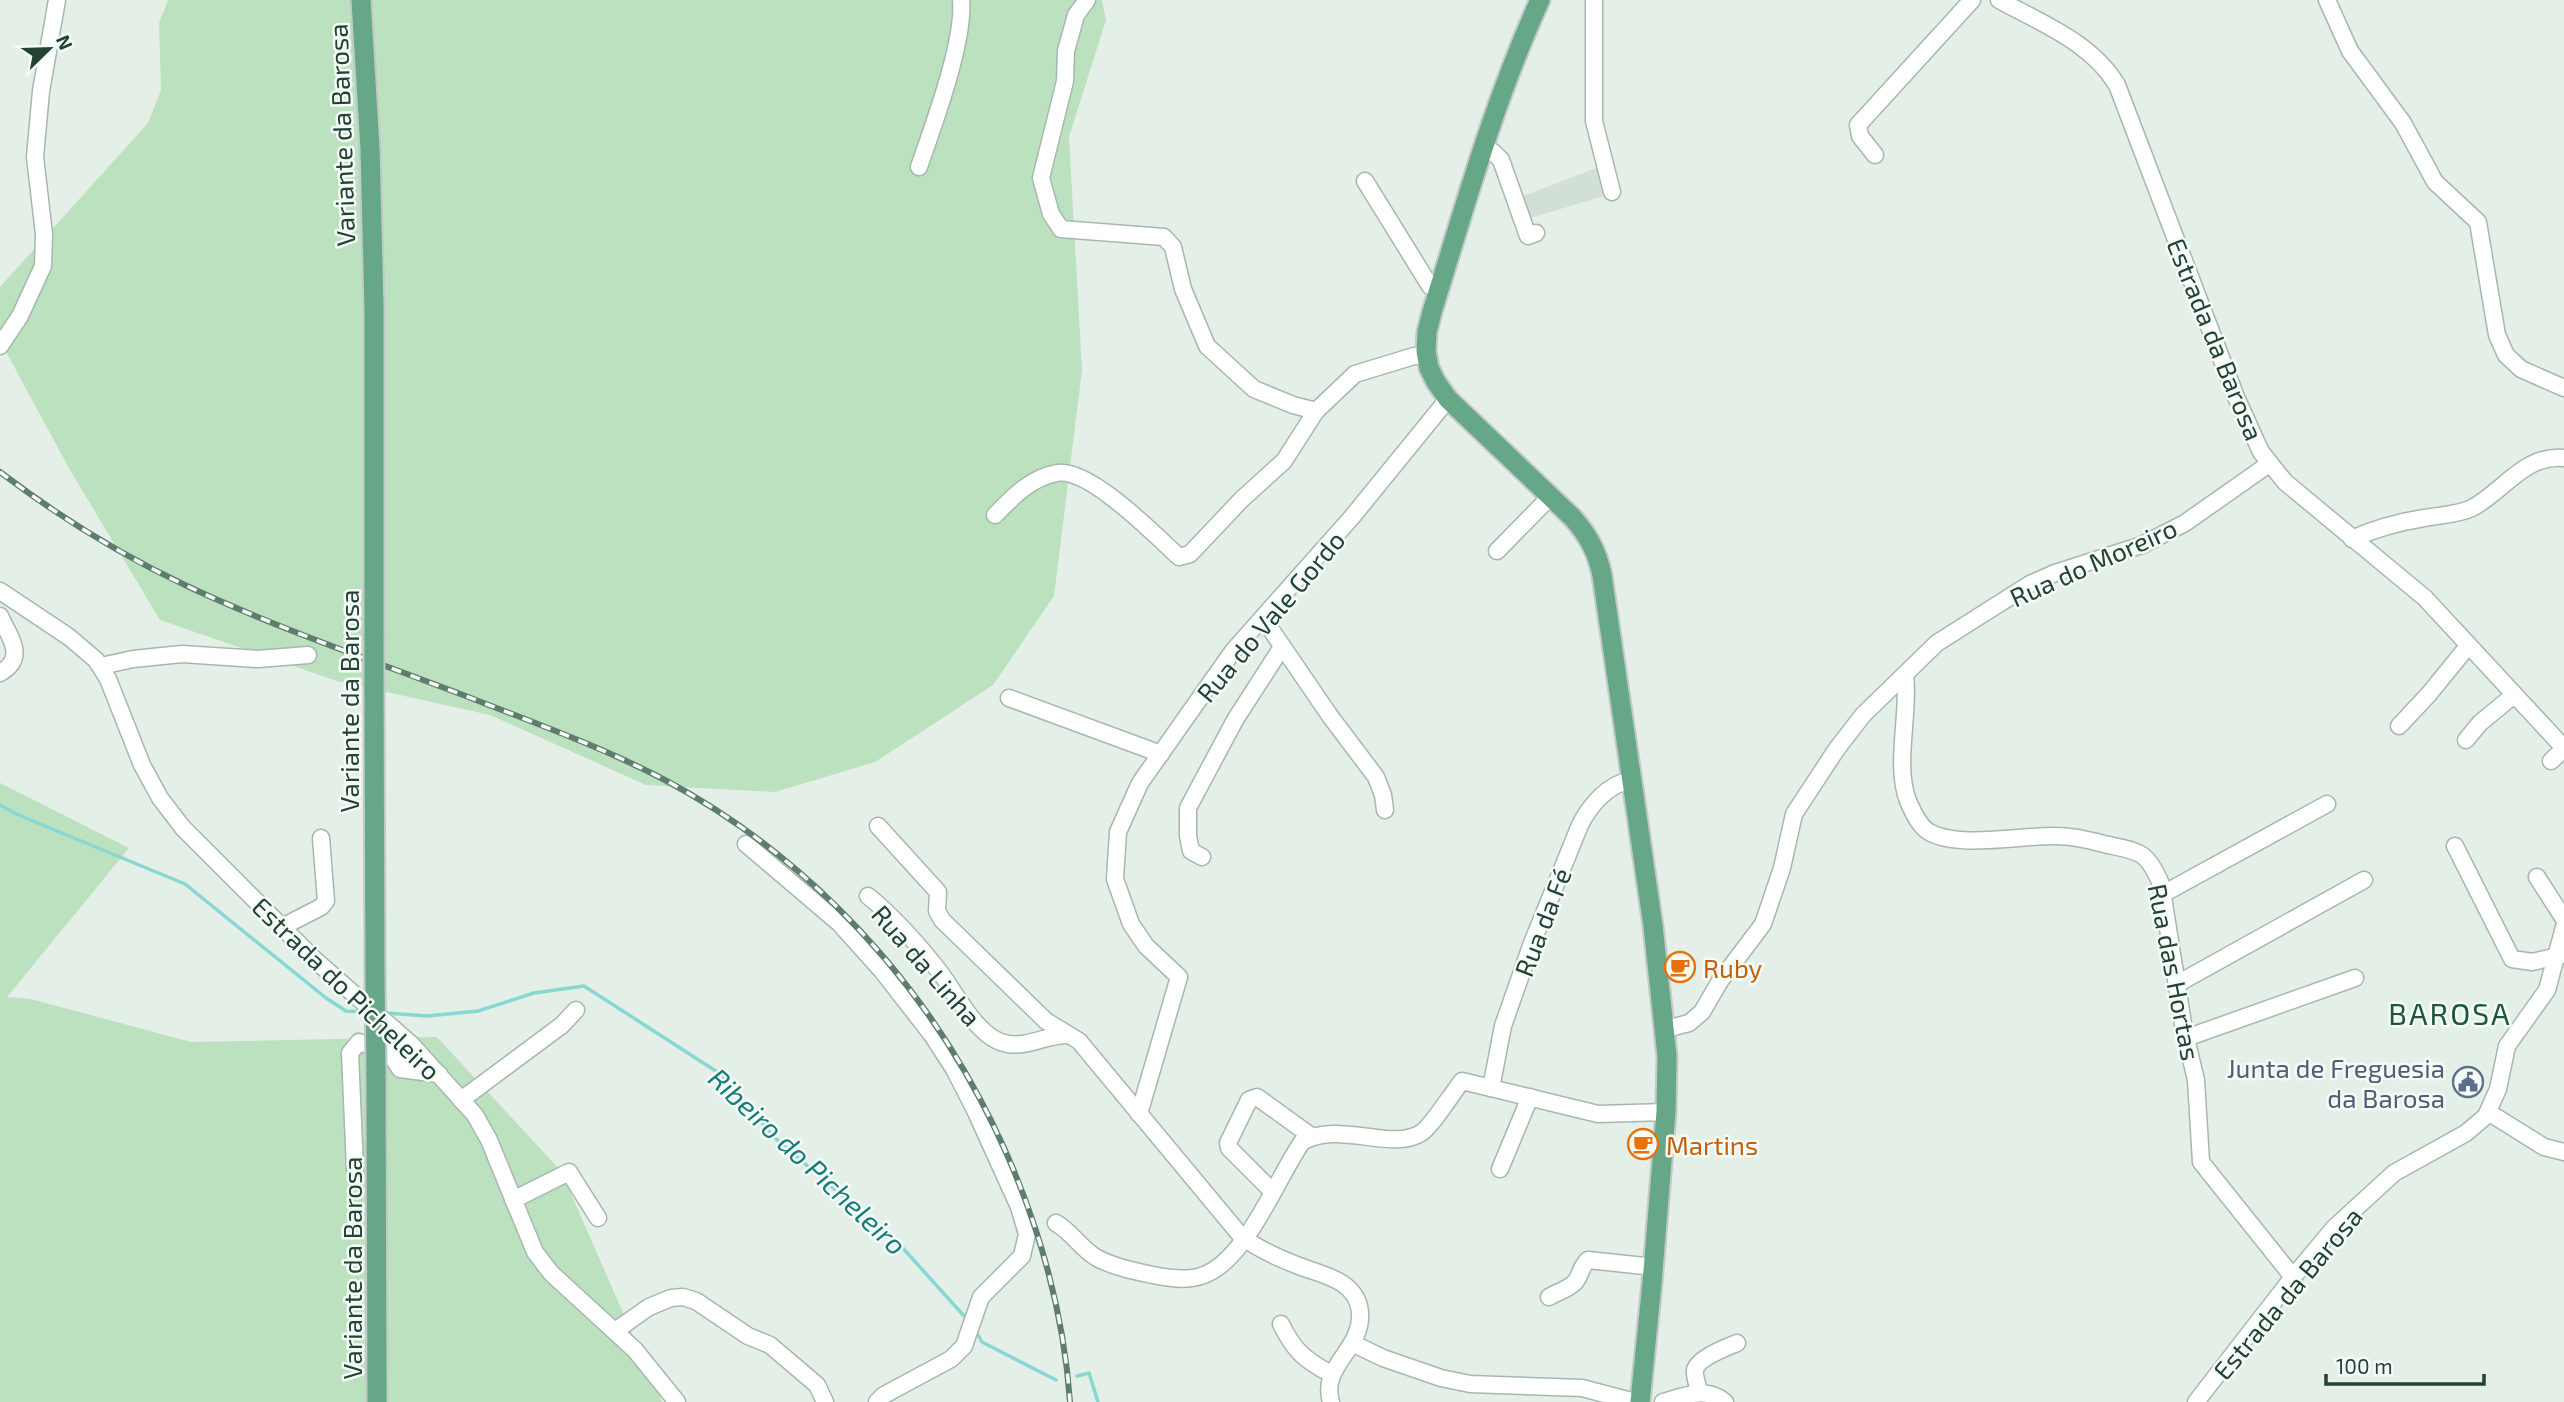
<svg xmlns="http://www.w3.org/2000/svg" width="2564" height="1402" font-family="'Exo 2',sans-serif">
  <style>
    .built { fill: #d2dfd6 }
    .green { fill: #bce1be }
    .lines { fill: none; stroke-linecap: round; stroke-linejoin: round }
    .stream { stroke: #89d7d2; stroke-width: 3.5 }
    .minor-casing { stroke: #a6b8ae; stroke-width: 19 }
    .major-casing { stroke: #c1cac6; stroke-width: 23 }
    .minor { stroke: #fff; stroke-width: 16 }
    .major { stroke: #66a788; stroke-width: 19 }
    .rail-casing { stroke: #5d7d6d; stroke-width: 6 }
    .rail { stroke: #f5fbf7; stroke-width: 3.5; stroke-dasharray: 10; stroke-linecap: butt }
    .major-bridge-casing { stroke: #c1cac6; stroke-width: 23; stroke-linecap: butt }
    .major-bridge { stroke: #66a788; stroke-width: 19 }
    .labels { text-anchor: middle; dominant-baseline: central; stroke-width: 5; stroke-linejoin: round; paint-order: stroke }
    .street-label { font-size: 26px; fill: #224232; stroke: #f5fbf7 }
    .food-label { font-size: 26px; fill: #c56008; stroke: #f5fbf7; text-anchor: start }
    .service-label { font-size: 26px; fill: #4e5e75; stroke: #f5fbf7; text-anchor: end }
    .water-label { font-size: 28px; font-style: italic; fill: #177d79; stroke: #f5fbf7 }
    .quarter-label { font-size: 30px; letter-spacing: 2px; fill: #1c563b; stroke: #f5fbf7 }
  </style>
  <rect width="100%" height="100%" fill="#e4efe8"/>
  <path class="built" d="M1599,167L1604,196L1527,219L1521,197Z"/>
  <g class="green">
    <path d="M168,0H1102L1106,20L1069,137L1082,370L1054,596L993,685L875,762L775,792L646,785L490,715L337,681L160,620L70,470L4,348L0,339V287L148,123L161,90L159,23Z"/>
    <path d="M0,783L129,848L7,997L31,999L191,1042L437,1037L561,1171L662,1402H0Z"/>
  </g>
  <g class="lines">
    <g class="stream">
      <path d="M0,805L16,814L185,884L326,998L346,1011L365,1012"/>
      <path d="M386,1013L427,1016L478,1011L534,993L584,986L722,1075L775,1138L901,1246L964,1316"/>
      <path d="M978,1335L982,1342L1056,1380"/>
      <path d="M1077,1376L1089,1373L1098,1402"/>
    </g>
    <g class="minor-casing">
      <g id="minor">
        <path d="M1087,0L1076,15L1066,51L1065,81L1041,178L1051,214L1061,229L1164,237L1173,247L1183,289L1207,346L1254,389L1293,405L1316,411"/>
        <path d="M1594,0V121L1612,192"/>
        <path d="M1999,0C2041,23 2091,42 2117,85L2236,397L2261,452L2285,482L2425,598L2564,748"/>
        <path d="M2327,0L2350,51L2403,123L2435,182L2478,222L2497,335L2506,355L2521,369L2564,388"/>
        <path d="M1482,148L1493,152L1501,160L1528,236L1536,233"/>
        <path d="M1875,155L1860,136L1858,125L1972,0"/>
        <path d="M919,167C933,126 965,41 961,0"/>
        <path d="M1365,181L1430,286L1439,288"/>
        <path d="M0,346L20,316L43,266L44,234L35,157L41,91L57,0"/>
        <path d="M995,515C1013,497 1030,478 1057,473C1089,467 1156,536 1179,557L1190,554L1242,499L1284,461L1316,411L1355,374L1414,356L1426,355"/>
        <path d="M2352,539C2376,528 2399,522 2424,518C2440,515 2457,515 2472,508C2503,492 2524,454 2564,458"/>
        <path d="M1497,551L1550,497"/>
        <path d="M0,591L69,637L96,660L108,679L142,765L160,798L183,828L315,960L412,1045L475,1115L489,1140L535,1252L551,1273L635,1350L677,1402"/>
        <path d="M0,616C10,638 27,658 0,673"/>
        <path d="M1263,618L1330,716L1376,777L1383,795L1385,810"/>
        <path d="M101,666L133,659L182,654L258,659L308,655"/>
        <path d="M1905,674C1910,714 1894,764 1908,801C1913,812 1919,826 1929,832C1959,849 2023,835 2057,836C2073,836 2089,840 2104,844C2139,852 2146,849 2161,884L2184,1030L2196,1080L2201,1162L2293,1277"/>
        <path d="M1009,698L1161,754"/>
        <path d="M2399,726L2429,694L2468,646"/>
        <path d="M2466,740L2480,723L2514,695"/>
        <path d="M2551,761L2564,749"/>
        <path d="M878,826L938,892L937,911L942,920L1046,1021L1079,1041L1241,1236C1258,1249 1278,1258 1299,1266C1322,1275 1357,1280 1360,1312C1363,1350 1320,1365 1331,1402"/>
        <path d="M746,844L839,923L883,972L932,1035L954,1069L975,1110L1019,1207L1027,1234L1022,1256L981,1297L964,1346L951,1359L884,1395L877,1402"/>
        <path d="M2455,846L2512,959L2532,962L2562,955"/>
        <path d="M1202,857L1191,851L1188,836V808L1235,720L1282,647"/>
        <path d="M2537,877L2564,919"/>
        <path d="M2163,894L2327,804"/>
        <path d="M868,896C895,918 917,943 939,971C956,993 978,1040 1008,1044C1029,1047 1046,1035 1067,1035"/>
        <path d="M282,927L321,907L326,901L321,838"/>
        <path d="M2177,984L2364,880"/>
        <path d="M1666,1029L1689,1023L1702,1012L1720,981L1763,924L1782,868L1794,814L1836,750L1863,715L1937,643L2030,584L2055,573L2142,545L2185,523L2269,464"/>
        <path d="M2186,1038L2355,978"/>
        <path d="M1491,1088L1503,1026L1532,943L1580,825C1590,805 1608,784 1631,780"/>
        <path d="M461,1100L562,1025L576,1010"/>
        <path d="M2488,1112L2544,1147L2564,1152"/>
        <path d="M1139,1114L1179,977L1146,946L1131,924L1115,879L1118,832L1140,783L1233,651L1352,517L1448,399"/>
        <path d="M355,1169L350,1053L359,1042L390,1053L400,1069L439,1074"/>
        <path d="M1500,1169L1530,1097"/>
        <path d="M1273,1192L1229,1148L1228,1143L1249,1100L1257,1097L1311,1136"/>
        <path d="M513,1200L569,1172L598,1218"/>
        <path d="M1056,1223C1072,1232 1081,1249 1097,1258C1114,1267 1134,1271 1153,1275C1168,1278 1186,1281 1201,1276C1245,1263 1277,1178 1302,1142C1338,1120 1391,1152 1421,1133C1432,1126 1453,1092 1462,1081L1598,1114L1666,1112"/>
        <path d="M1549,1297C1557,1292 1570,1289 1576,1281C1581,1274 1581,1266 1588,1260L1654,1267"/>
        <path d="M1281,1324C1294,1351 1305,1360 1331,1374"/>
        <path d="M615,1331L649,1307L671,1298L683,1297L696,1301L748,1336L770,1345L817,1385L825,1402"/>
        <path d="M1354,1344L1383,1358L1441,1378L1470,1384L1582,1388L1635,1402"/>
        <path d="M1699,1392C1698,1386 1694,1376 1695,1370C1698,1358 1727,1347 1737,1343"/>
        <path d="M1663,1402C1684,1396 1706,1386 1725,1402"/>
        <path d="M2196,1402L2293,1277L2334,1228L2394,1173L2466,1133L2486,1116L2498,1089L2507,1046L2547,990L2564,927"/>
      </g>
    </g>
    <g class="major-casing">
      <g id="major">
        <path d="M361,0L370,148L374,308V636"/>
        <path d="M1540,0C1494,101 1465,206 1432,312L1427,332L1426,351L1429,368L1436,382L1448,399L1572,517C1588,535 1597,551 1602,575L1653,926L1667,1056L1666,1112L1652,1283L1640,1402"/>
        <path d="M374,685L375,974"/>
        <path d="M376,1072L377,1402"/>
      </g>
    </g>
    <use href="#minor" class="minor"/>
    <use href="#major" class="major"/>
    <g class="rail-casing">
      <path id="rail" d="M0,472C58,516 121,555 187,586C281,630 380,663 476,700C540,725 604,748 665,780C789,846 895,951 965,1072C1023,1172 1062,1287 1070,1402"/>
    </g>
    <use href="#rail" class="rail"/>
    <g class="major-bridge-casing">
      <g id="major-bridge">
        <path d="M374,636V685"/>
        <path d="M375,974L376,1072"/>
      </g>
    </g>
    <use href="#major-bridge" class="major-bridge"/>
  </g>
  <defs>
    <g id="cafe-ring" transform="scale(1.575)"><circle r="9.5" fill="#f5fbf7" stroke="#e8710a" stroke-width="1.5"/><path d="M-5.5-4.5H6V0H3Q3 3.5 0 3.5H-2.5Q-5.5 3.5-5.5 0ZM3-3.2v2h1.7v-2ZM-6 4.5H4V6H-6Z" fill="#e8710a"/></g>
    <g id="civic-ring" transform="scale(1.575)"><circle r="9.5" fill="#f5fbf7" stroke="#5c6f8a" stroke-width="1.5"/><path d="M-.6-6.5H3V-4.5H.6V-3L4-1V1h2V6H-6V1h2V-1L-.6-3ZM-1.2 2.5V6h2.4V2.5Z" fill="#5c6f8a"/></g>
  </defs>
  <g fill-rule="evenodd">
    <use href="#cafe-ring" x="1680" y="967"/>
    <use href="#civic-ring" x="2468" y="1082"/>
    <use href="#cafe-ring" x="1643" y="1144"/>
  </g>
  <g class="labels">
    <g class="street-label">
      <text transform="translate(341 135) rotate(-92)">Variante da Barosa</text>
      <text transform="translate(2216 339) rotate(68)">Estrada da Barosa</text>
      <text transform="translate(2093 562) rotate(-24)">Rua do Moreiro</text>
      <text transform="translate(1270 616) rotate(-50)">Rua do Vale Gordo</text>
      <text transform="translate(348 701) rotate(-90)">Variante da Barosa</text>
      <text transform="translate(1542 922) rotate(-69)">Rua da Fé</text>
      <text transform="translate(927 965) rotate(49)">Rua da Linha</text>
      <text transform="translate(2175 972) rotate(79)">Rua das Hortas</text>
      <text transform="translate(347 988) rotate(44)">Estrada do Picheleiro</text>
      <text transform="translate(351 1268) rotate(-90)">Variante da Barosa</text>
      <text transform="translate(2287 1293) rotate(-50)">Estrada da Barosa</text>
    </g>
    <g class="food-label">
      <text x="1703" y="967">Ruby</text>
      <text x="1666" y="1144">Martins</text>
    </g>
    <g class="service-label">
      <text x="2445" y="1067">Junta de Freguesia<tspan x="2445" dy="30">da Barosa</tspan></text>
    </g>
    <g class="water-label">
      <text transform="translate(808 1161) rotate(43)">Ribeiro do Picheleiro</text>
    </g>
    <g class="quarter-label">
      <text x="2450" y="1013">BAROSA</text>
    </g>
  </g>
  <g transform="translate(49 49) rotate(67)" stroke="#f5fbf7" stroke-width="5" paint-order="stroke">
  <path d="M0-5L12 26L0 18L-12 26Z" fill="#224232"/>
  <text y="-10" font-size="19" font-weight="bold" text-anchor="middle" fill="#224232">N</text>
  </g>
  <path d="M2326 1374v10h158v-10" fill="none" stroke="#224232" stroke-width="3.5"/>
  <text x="2336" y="1374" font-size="21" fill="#224232" stroke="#f5fbf7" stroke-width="5" paint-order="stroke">100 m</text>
</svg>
